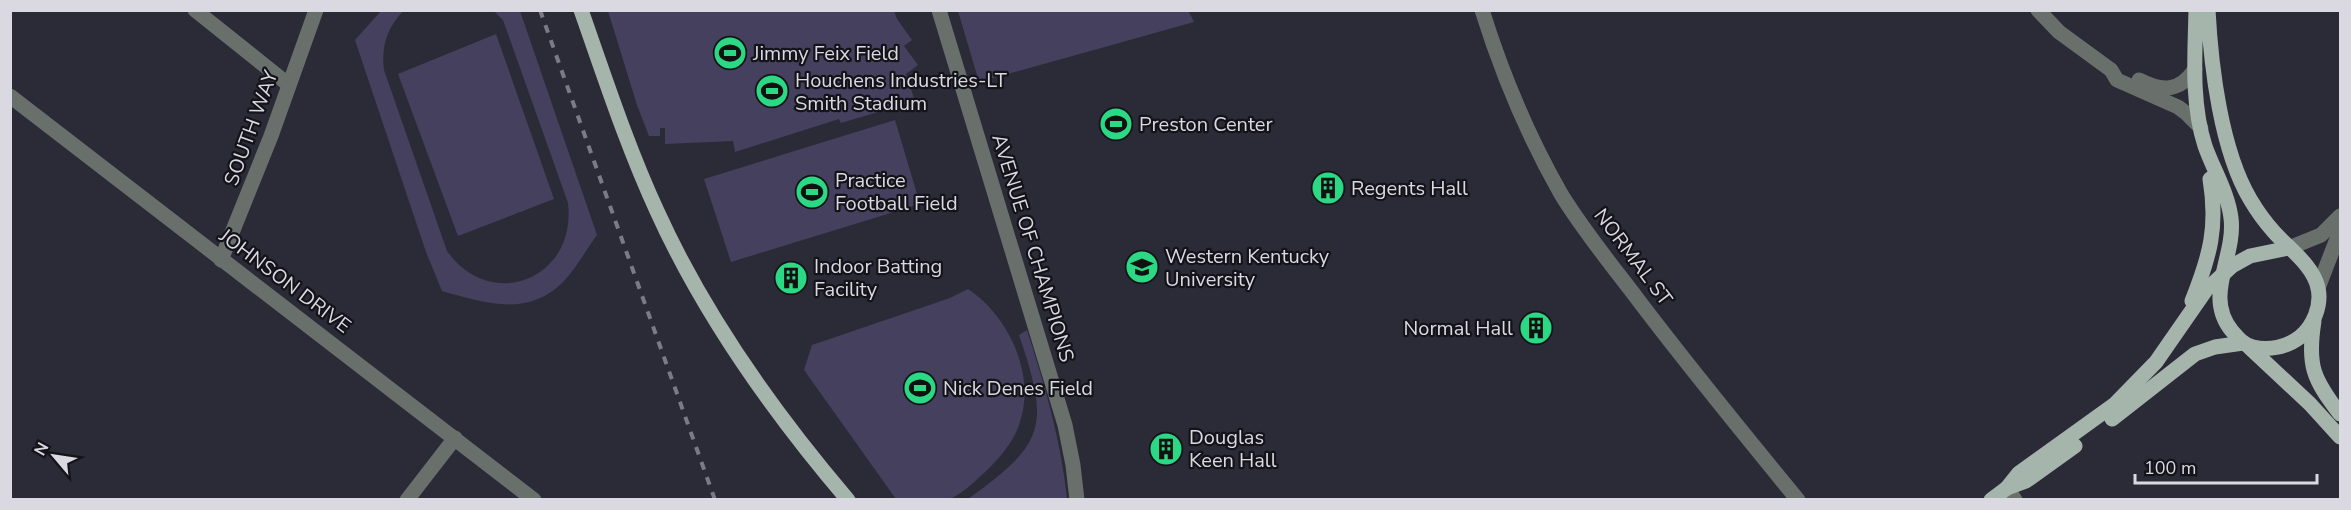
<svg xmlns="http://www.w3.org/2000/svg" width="2351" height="510" font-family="'Nunito Sans',sans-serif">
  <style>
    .green { fill: #45405e }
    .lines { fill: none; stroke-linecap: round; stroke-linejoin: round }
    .minor { stroke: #69706b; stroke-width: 15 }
    .major { stroke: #a6b5ab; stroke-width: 15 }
    .rail { stroke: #7b7a85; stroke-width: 4; stroke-dasharray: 8 8; stroke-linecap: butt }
    .labels { text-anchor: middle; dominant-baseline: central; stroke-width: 4.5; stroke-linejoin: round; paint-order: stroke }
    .poi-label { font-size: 20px; fill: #dad9e2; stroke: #141319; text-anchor: start }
    .street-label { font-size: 20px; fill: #dad9e2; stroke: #141319 }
  </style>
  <rect width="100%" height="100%" fill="#2b2a37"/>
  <g class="green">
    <path d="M1188,10L1194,22L979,82L958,11Z"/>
    <path d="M381,11H403C387,28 381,47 384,70L447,251C491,313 577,279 568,203L503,20L494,11H520L597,235C586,250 577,267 564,281C528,318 485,303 442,291L426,252L355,40Z"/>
    <path d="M608,11H894L897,19L912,40L904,46L918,65L906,74L915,101L841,123L839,119L735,152L733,141L665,144V128H660V136H649L637,105Z"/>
    <path d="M496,34L554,199L458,236L398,74Z"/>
    <path d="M895,120L920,204L731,262L704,179Z"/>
    <path d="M968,289C1009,316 1037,376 1019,425C1013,443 997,461 984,473C974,482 960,496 947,500C934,503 910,500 896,499L804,370L812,345L950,298Z"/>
    <path d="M1027,330C1045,386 1061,441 1067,499H968C1046,443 1050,426 1019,335Z"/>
  </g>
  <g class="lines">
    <g class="minor">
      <path d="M195,10L289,85"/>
      <path d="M939,10L1065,425L1073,465L1077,500"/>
      <path d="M1482,10C1502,74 1528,136 1561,194C1583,230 1610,263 1636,297C1688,366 1743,433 1798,500"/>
      <path d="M2038,10L2059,32L2111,70L2117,80L2178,107L2186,113L2201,128"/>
      <path d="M2139,80C2162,92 2180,92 2195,69"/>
      <path d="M10,96L534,500"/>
      <path d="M2289,248L2321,235L2340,216"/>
      <path d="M221,260L271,136L316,10"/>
      <path d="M2318,288L2340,231"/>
      <path d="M2007,488L2015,500"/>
      <path d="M407,500L455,438"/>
    </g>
    <g class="major">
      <path d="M581,10C605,78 627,146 657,211C705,317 773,412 848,500"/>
      <path d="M2196,10C2195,55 2191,103 2205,146C2213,169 2228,193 2231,218C2236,257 2203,296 2232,331C2238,338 2244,345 2253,347C2269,351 2287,347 2300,337C2313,326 2322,306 2318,288C2313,265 2289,249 2274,232C2265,222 2257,211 2250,199C2221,150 2211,67 2208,10"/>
      <path d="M2192,301C2210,256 2218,227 2210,179"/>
      <path d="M2314,321C2307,365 2313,379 2340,414"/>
      <path d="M2248,346L2310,404L2340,437"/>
      <path d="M2112,419L2195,354L2215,347L2243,343"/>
      <path d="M2007,488L2026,481L2075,446"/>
      <path d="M1991,500L2007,488L2019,473L2115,404L2156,362L2206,290L2232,266L2250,256L2289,248"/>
    </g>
    <path class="rail" d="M540,10L715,500"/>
  </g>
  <defs>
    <g id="stadium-disc" transform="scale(1.725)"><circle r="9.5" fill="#2bd884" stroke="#141319"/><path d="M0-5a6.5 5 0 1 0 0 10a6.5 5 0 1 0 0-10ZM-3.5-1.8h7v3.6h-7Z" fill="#111"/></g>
    <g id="building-disc" transform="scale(1.725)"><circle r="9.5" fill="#2bd884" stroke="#141319"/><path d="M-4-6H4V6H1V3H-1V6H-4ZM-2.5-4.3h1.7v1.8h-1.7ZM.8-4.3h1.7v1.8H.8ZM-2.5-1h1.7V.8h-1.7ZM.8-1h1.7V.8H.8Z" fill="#111"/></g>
    <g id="university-disc" transform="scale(1.725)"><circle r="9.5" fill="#2bd884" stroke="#141319"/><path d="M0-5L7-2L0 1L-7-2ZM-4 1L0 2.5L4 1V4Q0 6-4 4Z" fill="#111"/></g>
  </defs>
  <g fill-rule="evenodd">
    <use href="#stadium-disc" x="730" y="53"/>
    <use href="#stadium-disc" x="772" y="91"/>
    <use href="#stadium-disc" x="1116" y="124"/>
    <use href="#building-disc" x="1328" y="188"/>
    <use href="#stadium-disc" x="812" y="192"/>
    <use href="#university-disc" x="1142" y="267"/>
    <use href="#building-disc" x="791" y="278"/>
    <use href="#building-disc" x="1536" y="328"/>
    <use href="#stadium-disc" x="920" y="388"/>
    <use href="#building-disc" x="1166" y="449"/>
  </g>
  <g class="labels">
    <g class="poi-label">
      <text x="753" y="53">Jimmy Feix Field</text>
      <text x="795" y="80">Houchens Industries-LT<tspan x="795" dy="23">Smith Stadium</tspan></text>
      <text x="1139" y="124">Preston Center</text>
      <text x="835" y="180">Practice<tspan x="835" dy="23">Football Field</tspan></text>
      <text x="1351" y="188">Regents Hall</text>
      <text x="1165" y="256">Western Kentucky<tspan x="1165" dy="23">University</tspan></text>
      <text x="814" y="266">Indoor Batting<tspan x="814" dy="23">Facility</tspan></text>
      <text x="1513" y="328" text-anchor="end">Normal Hall</text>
      <text x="943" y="388">Nick Denes Field</text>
      <text x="1189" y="437">Douglas<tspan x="1189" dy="23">Keen Hall</tspan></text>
    </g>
    <g class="street-label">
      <text transform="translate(251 128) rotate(-70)">SOUTH WAY</text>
      <text transform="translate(1033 248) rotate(73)">AVENUE OF CHAMPIONS</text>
      <text transform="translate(1633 257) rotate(53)">NORMAL ST</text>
      <text transform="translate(285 281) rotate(37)">JOHNSON DRIVE</text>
    </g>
  </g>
  <rect width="2351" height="510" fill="none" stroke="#dad9e2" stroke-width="24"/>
  <g transform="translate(54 456) rotate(299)" stroke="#141319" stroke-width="4.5" paint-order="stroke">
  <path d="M0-4.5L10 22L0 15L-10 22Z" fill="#dad9e2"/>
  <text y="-9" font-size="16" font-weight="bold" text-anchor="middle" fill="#dad9e2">N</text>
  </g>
  <path d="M2135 474v9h182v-9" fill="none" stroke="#dad9e2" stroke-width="3"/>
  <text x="2144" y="474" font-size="18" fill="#dad9e2" stroke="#141319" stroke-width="4.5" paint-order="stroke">100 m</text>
</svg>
